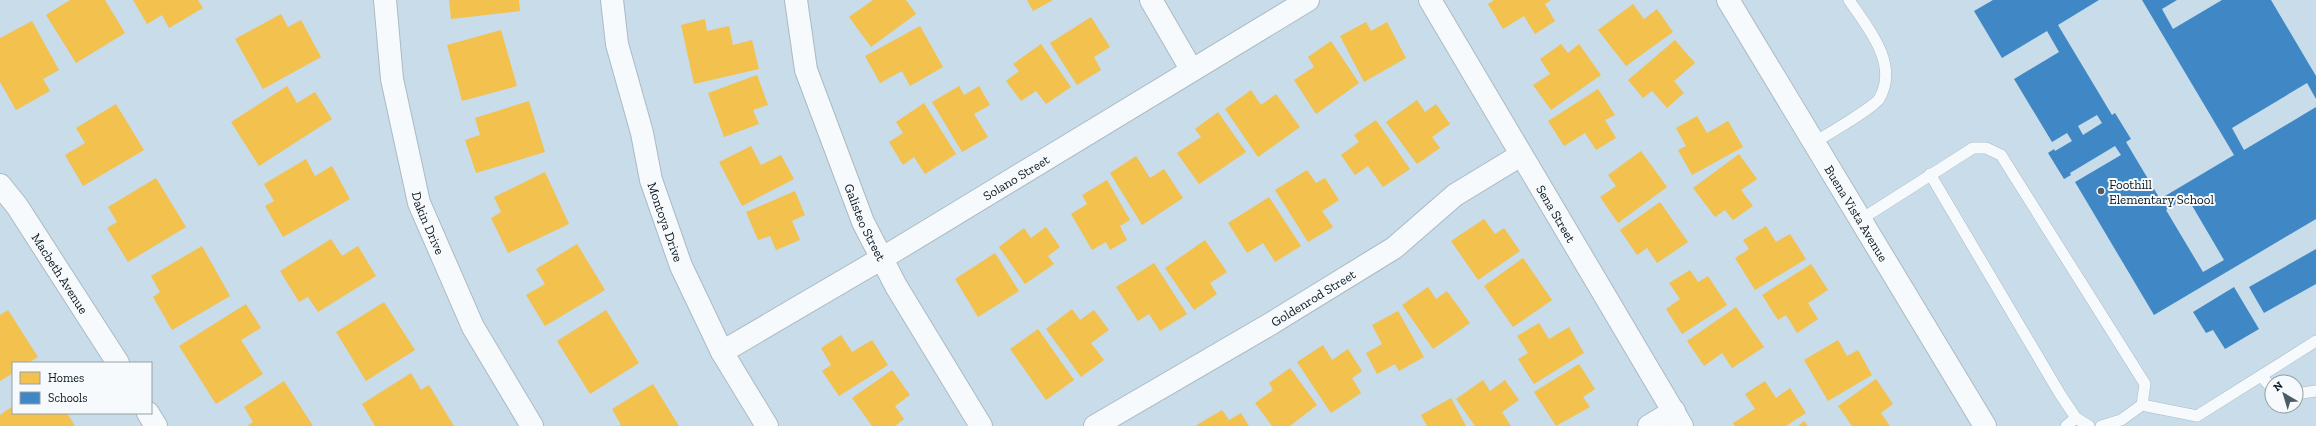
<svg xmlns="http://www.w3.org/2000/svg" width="2316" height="426" font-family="'Zilla Slab',serif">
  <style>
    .homes { fill: #f2c14e }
    .schools { fill: #3f88c5; fill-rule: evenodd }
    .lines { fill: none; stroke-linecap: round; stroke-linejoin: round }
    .service-casing { stroke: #abbac4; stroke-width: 12 }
    .minor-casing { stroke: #abbac4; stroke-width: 24 }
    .tertiary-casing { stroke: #abbac4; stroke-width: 24 }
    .service { stroke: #f7fafc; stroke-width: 11 }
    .minor { stroke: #f7fafc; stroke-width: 22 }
    .tertiary { stroke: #f7fafc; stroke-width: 22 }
    .poi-dot { fill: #4c5b65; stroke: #f6fafc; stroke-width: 1.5 }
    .labels { text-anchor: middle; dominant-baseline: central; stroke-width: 4; stroke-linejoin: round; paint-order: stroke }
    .street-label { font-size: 13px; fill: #09161e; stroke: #f6fafc }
    .poi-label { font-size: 13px; fill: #09161e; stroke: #f6fafc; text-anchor: start }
  </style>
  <rect width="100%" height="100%" fill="#c8dce9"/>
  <g class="homes">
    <path d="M70,0H105L125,33L76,63L46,15Z"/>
    <path d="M133,0H198L203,8L169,28L162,15L147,24Z"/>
    <path d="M449,0H519L520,11L451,19Z"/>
    <path d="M873,0H906L916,14L871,47L849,17Z"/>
    <path d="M1027,0H1053L1033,11Z"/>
    <path d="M1494,0H1551L1545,4L1555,21L1535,34L1524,16L1503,29L1488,4Z"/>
    <path d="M1633,4L1644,19L1657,9L1673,32L1626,66L1598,30Z"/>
    <path d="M281,14L288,27L301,20L321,57L263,89L235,39Z"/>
    <path d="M1091,17L1110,47L1094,57L1101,70L1077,85L1050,43Z"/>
    <path d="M705,19L707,31L729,26L733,45L752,40L759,69L694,84L681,25Z"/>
    <path d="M32,21L59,70L43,79L50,91L16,110L0,82V38Z"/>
    <path d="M1366,22L1371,31L1387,22L1406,58L1364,82L1340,36Z"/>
    <path d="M920,26L943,67L910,86L902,71L880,83L865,56Z"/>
    <path d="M501,30L517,86L462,101L447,45Z"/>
    <path d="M1675,40L1695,63L1674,81L1684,93L1667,108L1652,91L1643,98L1628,80Z"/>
    <path d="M1331,41L1359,83L1316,114L1294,80L1314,67L1308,57Z"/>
    <path d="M1041,44L1071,87L1046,104L1036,91L1021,101L1006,81L1019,71L1013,64Z"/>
    <path d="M1561,44L1568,53L1579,44L1601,75L1551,110L1533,85L1550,74L1540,59Z"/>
    <path d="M757,75L768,105L753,110L759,124L724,137L708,93Z"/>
    <path d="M287,86L297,103L315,92L332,119L259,166L231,122Z"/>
    <path d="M959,86L964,95L979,86L990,105L974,114L988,137L962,152L932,102Z"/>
    <path d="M1598,89L1615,115L1605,120L1616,138L1596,150L1585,133L1564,146L1548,121Z"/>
    <path d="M1251,90L1261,105L1276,94L1300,127L1258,157L1225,109Z"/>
    <path d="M1417,100L1425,112L1436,104L1450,124L1432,137L1440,148L1417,164L1386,122Z"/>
    <path d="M529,101L545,152L476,173L465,140L480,135L475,118Z"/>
    <path d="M924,103L956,154L925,174L914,157L903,165L889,142L903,133L896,122Z"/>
    <path d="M116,104L144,150L83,186L65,155L85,143L76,128Z"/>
    <path d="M1218,112L1246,152L1199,184L1177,153L1201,137L1195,129Z"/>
    <path d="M1697,116L1707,133L1728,121L1743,147L1692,175L1678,150L1686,146L1676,128Z"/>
    <path d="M1376,120L1410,169L1383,187L1368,166L1355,175L1341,155L1359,142L1354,135Z"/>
    <path d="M751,146L761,165L781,155L794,179L742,206L719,162Z"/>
    <path d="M1641,151L1667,187L1618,223L1600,197L1616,186L1608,175Z"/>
    <path d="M1739,154L1757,179L1741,190L1753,206L1733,220L1725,210L1715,217L1693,188Z"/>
    <path d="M1136,156L1150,178L1164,169L1183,198L1142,225L1110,173Z"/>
    <path d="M306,159L315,176L332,166L350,199L283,237L265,206L274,201L264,184Z"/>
    <path d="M1307,170L1316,183L1325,178L1339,200L1322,211L1333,227L1308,242L1275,190Z"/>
    <path d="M545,172L569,224L508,253L491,218L501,212L494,197Z"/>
    <path d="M156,178L186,227L128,262L107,228L117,222L108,207Z"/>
    <path d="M1107,180L1130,220L1120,226L1127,240L1110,250L1106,242L1092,250L1071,214L1087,204L1082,195Z"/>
    <path d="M795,191L805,215L792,221L800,240L776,250L770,236L758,240L746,212Z"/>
    <path d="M1269,197L1301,246L1275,262L1263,243L1247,253L1228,223Z"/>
    <path d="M1660,202L1688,242L1657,263L1647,248L1637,255L1620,230Z"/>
    <path d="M1484,219L1495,234L1504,228L1520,251L1478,280L1451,241Z"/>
    <path d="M1766,226L1776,242L1790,234L1806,259L1755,290L1735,258L1749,249L1743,240Z"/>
    <path d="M1046,227L1060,247L1048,256L1054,264L1025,284L999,247L1024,228L1031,238Z"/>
    <path d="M331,239L342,256L358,246L376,276L318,312L308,297L299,302L280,271Z"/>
    <path d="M1205,240L1227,272L1210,283L1217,294L1194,310L1165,268Z"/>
    <path d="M577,244L605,290L545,326L526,295L545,284L536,269Z"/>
    <path d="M202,246L230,296L172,330L153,297L160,292L151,276Z"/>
    <path d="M995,253L1019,291L978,317L955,279Z"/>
    <path d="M1523,258L1552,300L1513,327L1484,286Z"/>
    <path d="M1154,263L1187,314L1160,331L1149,314L1138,321L1116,287Z"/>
    <path d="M1811,264L1828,290L1808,303L1818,319L1797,333L1786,315L1778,320L1762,295Z"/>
    <path d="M1690,270L1698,282L1708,276L1727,305L1682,334L1666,309L1680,299L1669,283Z"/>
    <path d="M1428,287L1436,299L1447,291L1470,323L1433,349L1402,305Z"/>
    <path d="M384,302L415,350L366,381L336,332Z"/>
    <path d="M246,304L261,328L241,340L263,374L216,404L179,346Z"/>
    <path d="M1736,307L1764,347L1732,368L1722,353L1704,366L1687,341Z"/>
    <path d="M1072,309L1080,320L1094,310L1109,330L1091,343L1104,360L1081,377L1046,329Z"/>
    <path d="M8,310L38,357L28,363H13V373L0,381V315Z"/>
    <path d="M606,310L639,363L590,394L557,341Z"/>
    <path d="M1398,311L1424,357L1399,371L1395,364L1377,374L1366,353L1382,344L1372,325Z"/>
    <path d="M1539,323L1549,339L1569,327L1584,353L1534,384L1518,359L1528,353L1517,336Z"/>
    <path d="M1038,329L1074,380L1046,400L1010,349Z"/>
    <path d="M841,335L852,352L872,340L888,365L839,396L822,371L831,365L821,348Z"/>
    <path d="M1838,340L1847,356L1858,350L1872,375L1828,401L1804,360Z"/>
    <path d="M1323,345L1332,360L1348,349L1362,371L1352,378L1361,393L1331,413L1297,362Z"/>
    <path d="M1579,364L1595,389L1583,397L1590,407L1556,426L1534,392Z"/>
    <path d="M1290,368L1317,405L1290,426H1272L1255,403L1273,390L1269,383Z"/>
    <path d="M892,370L910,395L895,406L904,419L895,426H872L852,398Z"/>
    <path d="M411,373L421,390L429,385L454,426H375L362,404Z"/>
    <path d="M1876,379L1893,404L1881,413L1890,426H1852L1838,406Z"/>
    <path d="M1483,380L1490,391L1505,380L1519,400L1502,412L1511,426H1475L1456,399Z"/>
    <path d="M284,381L313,426H247L253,422L244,407Z"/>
    <path d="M1765,381L1776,398L1790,388L1806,413L1786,426H1735L1733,423L1755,409L1745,394Z"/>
    <path d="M653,384L679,426H619L621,425L612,409Z"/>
    <path d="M1451,398L1466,426H1427L1421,415Z"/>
    <path d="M13,406V413H67L75,426H0V415Z"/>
    <path d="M1222,410L1229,420L1241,413L1249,426H1195Z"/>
    <path d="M1804,421L1808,426H1798Z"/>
  </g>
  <g class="schools">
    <path d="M1993,0H2099L2058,25L2112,115L2115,113L2131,139L2126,142L2160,199L2234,155L2142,0H2177L2162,9L2173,29L2222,0H2271L2316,76V99L2307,83L2232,128L2244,150L2316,107V219L2154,315L2075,182L2121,155L2115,146L2070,173L2071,175L2064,179L2048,153L2054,149L2055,151L2072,141L2067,133L2052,142L2014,79L2059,52L2047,31L2002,58L1974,11ZM2097,115L2102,123L2083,135L2078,126ZM2187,197L2224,260L2203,272L2166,210Z"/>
    <path d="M2316,249V284L2264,313L2249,287Z"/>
    <path d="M2234,287L2259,329L2225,349L2213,330L2206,333L2193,312Z"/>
  </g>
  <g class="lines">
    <g class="service-casing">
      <g id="service">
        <path d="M1813,143C1825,136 1874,107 1879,99C1900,64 1867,27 1849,0"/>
        <path d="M1930,174L2060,394L2076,418L2089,426"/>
        <path d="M1860,220L1973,148H1986L2001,155L2145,384L2142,405L2121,420L2101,426"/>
        <path d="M2261,376L2272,388"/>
        <path d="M2296,394L2316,391"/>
        <path d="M2142,405L2197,416L2316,341"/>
        <path d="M2066,426L2076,418"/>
      </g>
    </g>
    <g class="minor-casing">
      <g id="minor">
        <path id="s1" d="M385,0L392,79L419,203L473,327L532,426"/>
        <path id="s2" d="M796,0L806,70L863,222L896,286L981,426"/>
        <path d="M1151,0L1191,69"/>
        <path id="s3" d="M1430,0L1682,426"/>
        <path id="s4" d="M1728,0L1985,426"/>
        <path id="s5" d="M0,185L17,206L118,363"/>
        <path id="s6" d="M722,352L896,250L1308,0"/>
        <path d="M148,413L156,426"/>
        <path id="s7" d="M1095,426L1272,323L1394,248L1455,195L1521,155"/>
        <path d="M1649,426L1674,411"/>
      </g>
    </g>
    <g class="tertiary-casing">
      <g id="tertiary">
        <path id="s8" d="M612,0L617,44L642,133L651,180L681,266L722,352L767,426"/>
      </g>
    </g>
    <use href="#service" class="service"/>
    <use href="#minor" class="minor"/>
    <use href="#tertiary" class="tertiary"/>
  </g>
  <circle class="poi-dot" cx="2101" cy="191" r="4"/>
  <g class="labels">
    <g class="street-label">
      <text stroke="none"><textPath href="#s6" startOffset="342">Solano Street</textPath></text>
      <text stroke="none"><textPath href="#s3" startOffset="248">Sena Street</textPath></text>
      <text stroke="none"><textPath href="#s4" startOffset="249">Buena Vista Avenue</textPath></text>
      <text stroke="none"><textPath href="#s8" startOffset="229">Montoya Drive</textPath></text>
      <text stroke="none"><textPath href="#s1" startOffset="228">Dakin Drive</textPath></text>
      <text stroke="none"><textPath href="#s2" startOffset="234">Galisteo Street</textPath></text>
      <text stroke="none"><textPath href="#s5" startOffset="107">Macbeth Avenue</textPath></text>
      <text stroke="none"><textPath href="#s7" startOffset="253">Goldenrod Street</textPath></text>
    </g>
    <g class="poi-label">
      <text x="2109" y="184">Foothill<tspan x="2109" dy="15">Elementary School</tspan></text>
    </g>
  </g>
  <rect x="12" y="362" width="140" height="52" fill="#f6fafc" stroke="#979fa3"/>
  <rect x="20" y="372" width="20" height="12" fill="#f2c14e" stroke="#979fa3"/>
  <text x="48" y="382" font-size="12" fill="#09161e">Homes</text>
  <rect x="20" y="392" width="20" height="12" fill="#3f88c5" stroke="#979fa3"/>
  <text x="48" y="402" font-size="12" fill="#09161e">Schools</text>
  <g transform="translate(2284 394) rotate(322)"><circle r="19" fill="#f6fafc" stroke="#979fa3"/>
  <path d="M0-3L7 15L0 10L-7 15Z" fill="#4c5b65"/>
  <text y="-6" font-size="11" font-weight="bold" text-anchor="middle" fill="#09161e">N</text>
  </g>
</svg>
